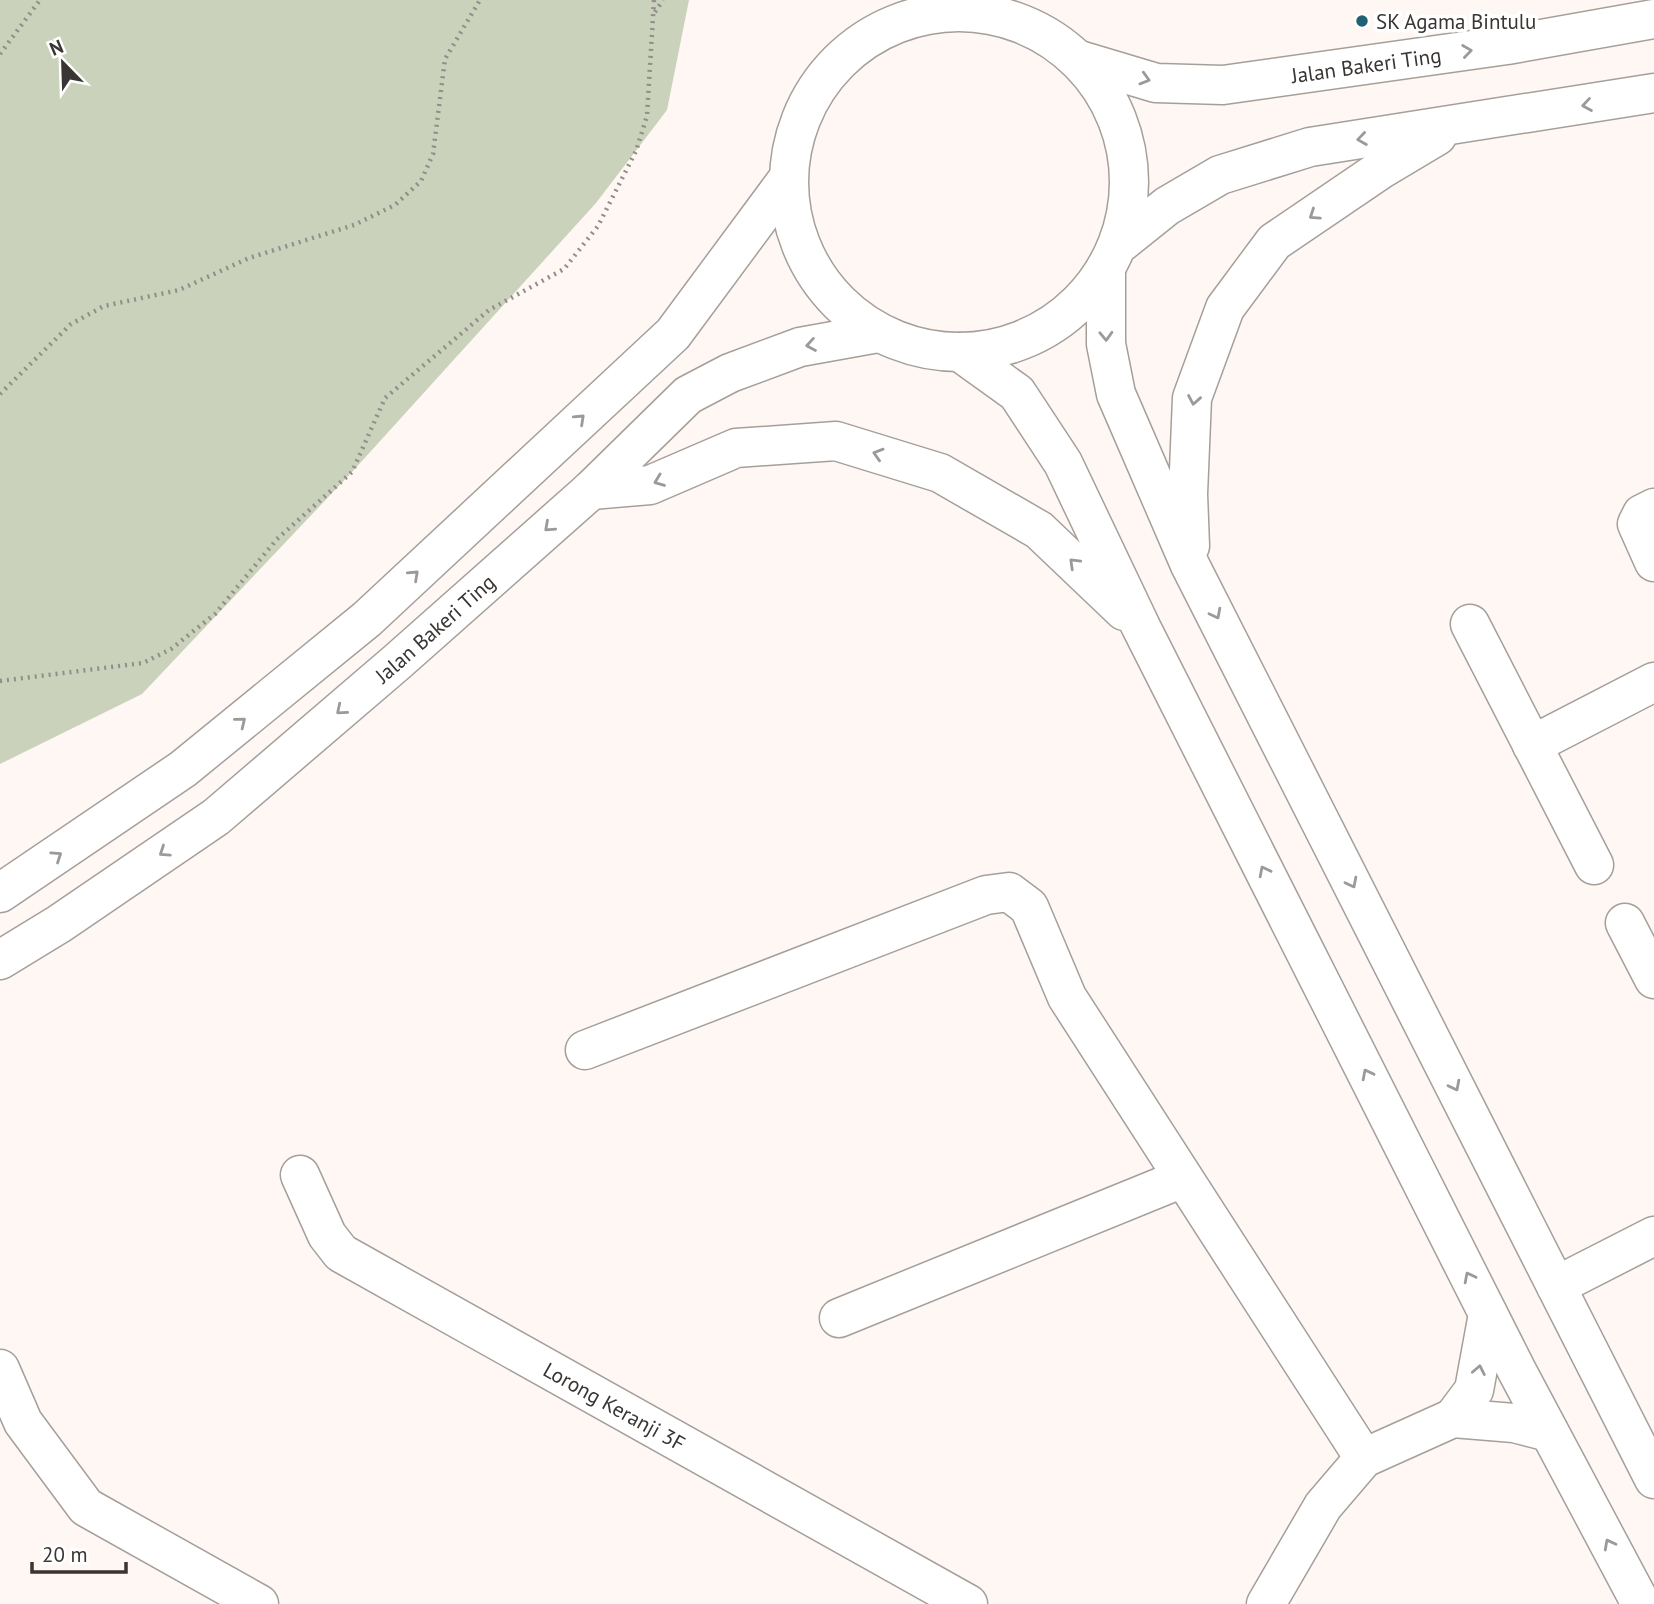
<svg xmlns="http://www.w3.org/2000/svg" width="1654" height="1604" font-family="'PT Sans',sans-serif">
  <style>
    .green { fill: #cbd2bb }
    .lines { fill: none; stroke-linecap: round; stroke-linejoin: round }
    .minor-casing { stroke: #a59f9a; stroke-width: 41 }
    .major-casing { stroke: #a59f9a; stroke-width: 41 }
    .path { stroke: #918d8a; stroke-width: 4.5; stroke-dasharray: 2 5; stroke-linecap: butt }
    .minor { stroke: #fff; stroke-width: 38 }
    .major { stroke: #fff; stroke-width: 38 }
    .oneway { stroke: #9c9a99 }
    .poi-dot { fill: #1e6174; stroke: #fff; stroke-width: 2.5 }
    .labels { text-anchor: middle; dominant-baseline: central; stroke-width: 7; stroke-linejoin: round; paint-order: stroke }
    .poi-label { font-size: 21px; fill: #383533; stroke: #fff; text-anchor: start }
    .street-label { font-size: 21px; fill: #383533; stroke: #fff }
  </style>
  <rect width="100%" height="100%" fill="#fef7f3"/>
  <path class="green" d="M0,0H689L667,110L596,203L352,472L142,694L0,764Z"/>
  <g class="lines">
    <g class="minor-casing">
      <g id="minor">
        <path d="M1654,508L1642,514L1637,524L1654,562"/>
        <path d="M1470,624L1594,865"/>
        <path d="M1532,745L1654,682"/>
        <path d="M1625,923L1654,979"/>
        <path d="M585,1050L986,895L1009,892L1029,907L1067,997L1364,1458"/>
        <path id="s1" d="M300,1175L327,1235L341,1253L968,1604"/>
        <path d="M1556,1286L1654,1236"/>
        <path d="M839,1318L1183,1178"/>
        <path d="M0,1369L23,1422L86,1507L259,1604"/>
        <path d="M1453,1418L1474,1390L1488,1314"/>
        <path d="M1266,1604L1323,1506L1364,1458L1453,1418L1514,1423L1549,1432"/>
      </g>
    </g>
    <g class="major-casing">
      <g id="major">
        <circle cx="959" cy="182" r="170"/>
        <path id="s2" d="M1079,60L1156,83L1223,85L1507,45L1654,19"/>
        <path d="M1117,246L1167,206L1220,175L1310,147L1654,93"/>
        <path d="M1106,268V344L1116,394L1190,565L1654,1479"/>
        <path d="M960,352L1017,393L1063,463L1141,627L1517,1371L1641,1604"/>
        <path d="M591,490L650,485L736,448L836,441L940,473L1039,530L1124,611"/>
        <path d="M1190,546L1188,494L1192,398L1225,308L1274,242L1380,170L1437,136"/>
        <path d="M0,893L183,769L367,619L673,334L787,180"/>
        <path id="s3" d="M0,960L59,924L216,817L397,662L591,490L688,395L730,373L800,347L878,333"/>
      </g>
    </g>
    <g class="path">
      <path d="M655,12L663,0"/>
      <path d="M0,54L40,0"/>
      <path d="M0,394L71,324L104,306L179,290L249,258L354,225L395,205L421,181L433,154L445,59L480,0"/>
      <path d="M0,681L143,663L171,649L215,614L277,539L352,472L385,398L489,310L564,269L598,226L636,151L647,116L654,0"/>
    </g>
    <use href="#minor" class="minor"/>
    <use href="#major" class="major"/>
  </g>
  <defs><path id="oneway-chevron" d="M-2-3.5L2.5 0L-2 3.5" fill="none" stroke-width="1.6" stroke-linecap="round" stroke-linejoin="round" transform="scale(1.75)"/></defs>
  <g class="oneway">
    <use href="#oneway-chevron" transform="translate(1467 51) rotate(-8)"/>
    <use href="#oneway-chevron" transform="translate(1145 79) rotate(16)"/>
    <use href="#oneway-chevron" transform="translate(1587 105) rotate(171)"/>
    <use href="#oneway-chevron" transform="translate(1362 139) rotate(172)"/>
    <use href="#oneway-chevron" transform="translate(1314 215) rotate(146)"/>
    <use href="#oneway-chevron" transform="translate(1106 336) rotate(88)"/>
    <use href="#oneway-chevron" transform="translate(811 345) rotate(170)"/>
    <use href="#oneway-chevron" transform="translate(1194 400) rotate(100)"/>
    <use href="#oneway-chevron" transform="translate(580 419) rotate(-43)"/>
    <use href="#oneway-chevron" transform="translate(878 454) rotate(-163)"/>
    <use href="#oneway-chevron" transform="translate(659 481) rotate(159)"/>
    <use href="#oneway-chevron" transform="translate(549 527) rotate(138)"/>
    <use href="#oneway-chevron" transform="translate(1074 563) rotate(-136)"/>
    <use href="#oneway-chevron" transform="translate(414 575) rotate(-43)"/>
    <use href="#oneway-chevron" transform="translate(1216 614) rotate(63)"/>
    <use href="#oneway-chevron" transform="translate(341 710) rotate(140)"/>
    <use href="#oneway-chevron" transform="translate(241 722) rotate(-39)"/>
    <use href="#oneway-chevron" transform="translate(164 852) rotate(146)"/>
    <use href="#oneway-chevron" transform="translate(57 856) rotate(-34)"/>
    <use href="#oneway-chevron" transform="translate(1264 871) rotate(-117)"/>
    <use href="#oneway-chevron" transform="translate(1352 883) rotate(63)"/>
    <use href="#oneway-chevron" transform="translate(1367 1074) rotate(-117)"/>
    <use href="#oneway-chevron" transform="translate(1455 1086) rotate(63)"/>
    <use href="#oneway-chevron" transform="translate(1469 1277) rotate(-117)"/>
    <use href="#oneway-chevron" transform="translate(1479 1370) rotate(-79)"/>
    <use href="#oneway-chevron" transform="translate(1609 1544) rotate(-118)"/>
  </g>
  <circle class="poi-dot" cx="1362" cy="21" r="7"/>
  <g class="labels">
    <g class="poi-label">
      <text x="1376" y="21">SK Agama Bintulu</text>
    </g>
    <g class="street-label">
      <text stroke="none"><textPath href="#s2" startOffset="292">Jalan Bakeri Ting</textPath></text>
      <text stroke="none"><textPath href="#s3" startOffset="548">Jalan Bakeri Ting</textPath></text>
      <text stroke="none"><textPath href="#s1" startOffset="402">Lorong Keranji 3F</textPath></text>
    </g>
  </g>
  <g transform="translate(63 63) rotate(337)" stroke="#ffffff" stroke-width="5" paint-order="stroke">
  <path d="M0-5L12 26L0 18L-12 26Z" fill="#383533"/>
  <text y="-10" font-size="19" font-weight="bold" text-anchor="middle" fill="#383533">N</text>
  </g>
  <path d="M32 1562v10h94v-10" fill="none" stroke="#383533" stroke-width="3.5"/>
  <text x="42" y="1562" font-size="21" fill="#383533" stroke="#ffffff" stroke-width="5" paint-order="stroke">20 m</text>
</svg>
